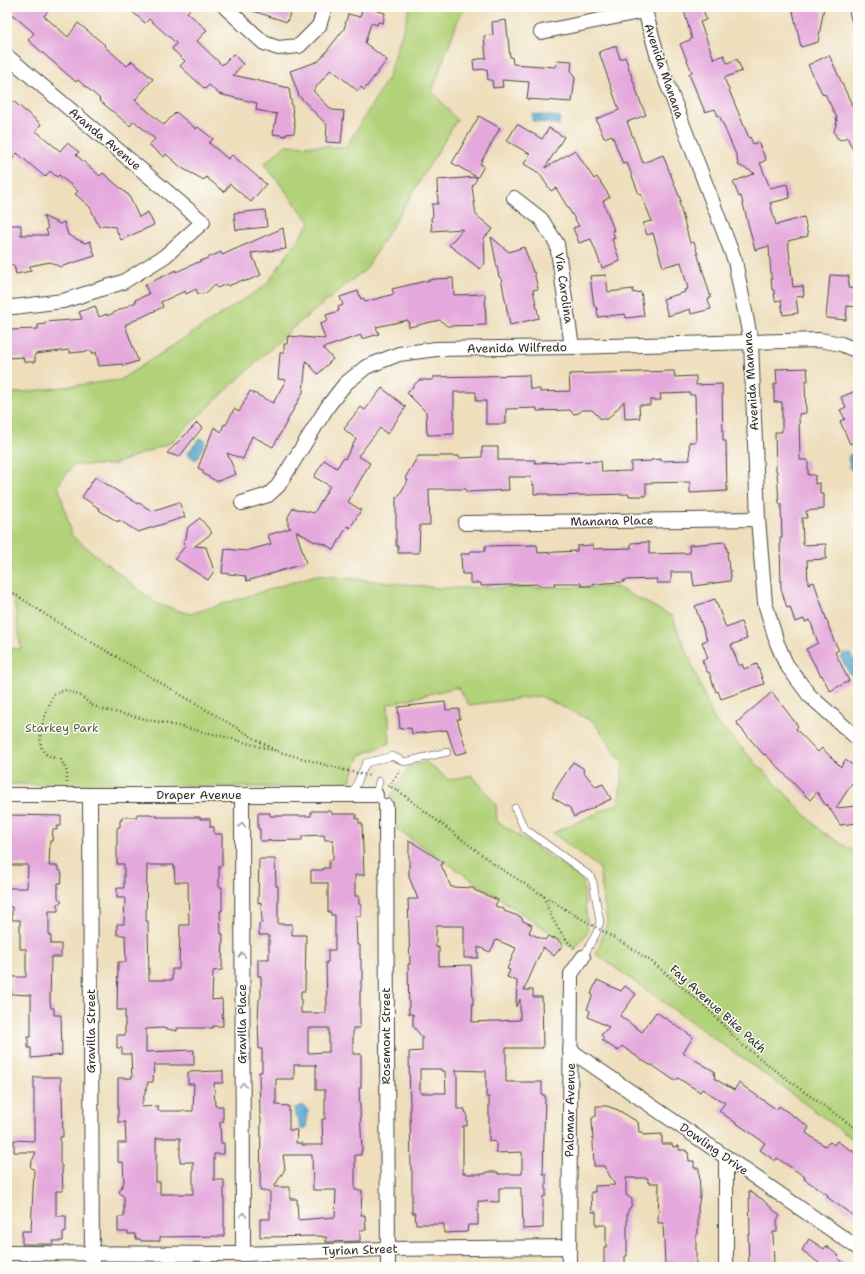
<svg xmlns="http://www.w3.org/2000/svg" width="865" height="1274" font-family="'Shantell Sans',sans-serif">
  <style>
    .green { fill: #b2d279; stroke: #6e7e52 }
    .water { fill: #55a8d0; stroke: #406a7e }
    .building { fill: #e4a8dc; fill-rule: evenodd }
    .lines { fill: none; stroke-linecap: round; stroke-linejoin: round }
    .lane-casing { stroke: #484641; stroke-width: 8 }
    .street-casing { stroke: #484641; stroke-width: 16 }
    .path { stroke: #484641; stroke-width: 2.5; stroke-dasharray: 1 3; stroke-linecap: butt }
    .lane { stroke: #fff; stroke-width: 7 }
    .street { stroke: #fff; stroke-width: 14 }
    .path-bridge { stroke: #484641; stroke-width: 2.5; stroke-dasharray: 1 3; stroke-linecap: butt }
    .oneway { stroke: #a0a0a0 }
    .labels { text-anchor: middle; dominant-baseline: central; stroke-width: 3; stroke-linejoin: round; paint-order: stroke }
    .street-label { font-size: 12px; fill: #2b2b2b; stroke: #fdfcf7 }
    .park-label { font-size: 12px; fill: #545d42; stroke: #fdfcf7 }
  </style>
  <rect width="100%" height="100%" fill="#fdfcf7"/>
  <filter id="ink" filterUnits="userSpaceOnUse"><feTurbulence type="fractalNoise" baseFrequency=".025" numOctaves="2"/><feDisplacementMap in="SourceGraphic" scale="8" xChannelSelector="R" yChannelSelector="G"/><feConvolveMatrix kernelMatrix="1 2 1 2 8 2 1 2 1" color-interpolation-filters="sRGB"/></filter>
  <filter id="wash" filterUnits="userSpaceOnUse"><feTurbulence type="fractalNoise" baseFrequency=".012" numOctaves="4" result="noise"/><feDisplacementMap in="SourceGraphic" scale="16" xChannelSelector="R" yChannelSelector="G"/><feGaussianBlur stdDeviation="0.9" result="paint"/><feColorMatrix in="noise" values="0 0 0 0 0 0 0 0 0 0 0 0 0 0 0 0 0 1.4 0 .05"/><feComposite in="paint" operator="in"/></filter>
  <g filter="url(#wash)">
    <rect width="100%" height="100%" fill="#eedebc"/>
    <g class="green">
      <path d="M410,7H466L458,20L432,91L457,120L366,269L295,326L170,443L112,465H73L58,485L72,536L157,604L190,614L316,575L441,588L616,587L672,616L714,719L821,831L858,854V1143L781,1086L596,954L607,923L599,868L553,833L619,803L623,763L594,722L540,696L469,705L458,687L388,704L390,743L360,755L347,788L7,784L8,649H21L14,599L7,594V394L120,380L266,285L310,222L264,164L286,145L346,147L388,78Z"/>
      <path d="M426,762L449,780L472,775L496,804L497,821L579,877L583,881L588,931L575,949L392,826L391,795L410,766Z"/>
    </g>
    <g class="water">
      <path d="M532,114L560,117L559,125L532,121Z"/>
      <path d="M200,438L206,441L196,460L187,454Z"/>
      <path d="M850,454L853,455L854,457L855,456L858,462V474L853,473L849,466L850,465L848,459Z"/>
      <path d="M844,653L850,654L858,667V671L854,675L849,673L841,658Z"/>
      <path d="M303,1105L308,1111L306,1129H300L298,1118L295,1116V1108Z"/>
    </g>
    <g id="blocks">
      <g class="building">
        <path d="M7,7H51L44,16L68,37L78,23L105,45L104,46L127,66L132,61L153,79L135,100L164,125L176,112L196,129L198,127L213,139L209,143L228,159L232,155L266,184L251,202L230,184L224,192L206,177L204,180L182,168L166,154L164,157L149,145L155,139L134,121L130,126L99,100L100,99L78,80L76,82L28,40L34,33L7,10Z"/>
        <path d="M127,7H192L187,12L207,30L197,41L222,65L233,54L243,64L233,75L289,88L295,126L294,133L286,134V136L273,134L277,114L256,110L257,103L219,94L209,85L205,89L180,66L185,61L172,49L176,44V43L149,19L145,23Z"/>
        <path d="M248,7H292L287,22L247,9Z"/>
        <path d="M363,7L385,13L383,23L378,22L377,25L371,23L365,43L387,60L364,90L361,87L358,91L331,69L313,91L332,110L344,111L341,143L326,142L327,125L299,96L290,71L319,61L344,29L348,14L360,17Z"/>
        <path d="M683,7H703L706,20L700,22L714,59L724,55L727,63L737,59L742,71L724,78L749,138L750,137L753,144L758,142L766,160L760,163L770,188L787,184L790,198L770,203L776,225L804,217L808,236L788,241L793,287L803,286L804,296L796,297L798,313L783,315L781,300L775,301L774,290H772L769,246L755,250L741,196L739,197L733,182L755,173L738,165L737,157L719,115L718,116L715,109L705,112L689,74L692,72L680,44L692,39Z"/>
        <path d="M792,7H824L818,42L801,47Z"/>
        <path d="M506,20L510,57H512L513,64L556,67L557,60L572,61L571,70L575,78L572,102L527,99L529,82L502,80L503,87L493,88L492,80H488L487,69L474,70L473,60L486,58L484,36L493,35L492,22Z"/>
        <path d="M616,46L620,59L625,57L640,101L646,115L627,122L643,163L663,155L681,201L679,202L690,243L694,242L711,298L708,299L711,309L691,314L690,309L668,316L663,299L685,292L684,290L688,289L681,262L663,267L653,233L647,235L643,223L652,221L641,194H639L627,163L623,164L612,135L604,138L596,119L619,110L599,52Z"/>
        <path d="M829,55L852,105L858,102V160L847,137L841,140L837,138L834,132L837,121L836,118H837L825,94L823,95L808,65Z"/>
        <path d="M7,96L41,124L36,131L60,151L67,143L79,152L76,155L100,176L103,173L125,192L126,194H128L139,217L148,212L154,225L121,240L115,227L104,225L99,227L90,207L75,194L78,191L59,175L57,177L50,171L45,177L17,153L7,166Z"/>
        <path d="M479,116L500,128L480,164L484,166L472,187L476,215L493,229L484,238L485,263L480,269L449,245L463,229L432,231L431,218L433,216L432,204H438L437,180L477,177L452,163Z"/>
        <path d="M517,124L542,139L549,128L564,137L545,168L575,150L594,179L597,177L610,197L603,201L614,230H612L615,238L612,239L620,261L602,268L591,239L579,243L573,228L579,226L556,188L551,191L539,173L524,164L530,154L507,141Z"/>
        <path d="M265,210L267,227L236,230L234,213Z"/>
        <path d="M43,216L60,224L64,222L68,235L85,243L90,241L95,256L60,267L50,262L30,266L31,271L16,274L14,265H7V225H21V235H48L46,229L48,228Z"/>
        <path d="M283,228L286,249L251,253L261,275L247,281V280L244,282L243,280L228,286L227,284L217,288L215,284L206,293L198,294L196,289L186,294L185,291L161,302L163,307L125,325L138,361L123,366V364L99,366L96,352L93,354L92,351L69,353V350L35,354V362H24L23,357L7,358V330L38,329V325L45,324V322L82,319L79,312L95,306L99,317L107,314V316L136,302L135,300L149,294L145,285L176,270V272L221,252L222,255Z"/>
        <path d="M491,237L509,252L524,247L533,272H534L538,289L533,290L539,318L510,325L501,278L499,277Z"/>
        <path d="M606,275L608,292L633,289V293L641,292L644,316L626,318L625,314L598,317L597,308L594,306L590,276Z"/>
        <path d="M830,275L849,276L848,288L858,289V307L847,306L846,320L826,318Z"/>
        <path d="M453,278L454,295L485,294L486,325L447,326L440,320L409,327L408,320L376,327L379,334L362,339L361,335L323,348L333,359L318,374L306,361L303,392L273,447L252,436L243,459L227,453L236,474L218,481H216L202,473L204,471L198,468L214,427L221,432L224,424L226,425L234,409L239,412L250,391L273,403L286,380L278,379L280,353H284V344H287L288,336L325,339L320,324L328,321L326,315L339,311L338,307L343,305L340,297L358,291L361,299L364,298L365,302L394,294L392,289L434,279Z"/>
        <path d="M807,368L808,381H805L806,413L799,414L800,460H808V475H815V484L820,483V494H824V509L806,511L807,518H802L803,545L826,544V559L807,560L808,584L814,582L833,639L839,650L835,652L849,681L830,691L822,675L821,676L806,649L818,643L810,620L805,622L804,619L795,622L790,607L787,608L781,589L780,538H782L781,504H779L777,471H776L775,432H782V402H774V384H777L776,369Z"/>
        <path d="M674,371L675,377L696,376V385L722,384L723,441H726L727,491L690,493V482L646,483V496H629V494L549,496V494H534V484L532,485L531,477H508L509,490L466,492V489H429L430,525H420L419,553H398V546H396V497H398L408,480L405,478L418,456H459V458L482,457V447H498V460H535V463L601,461L602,472L631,471V462L651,461V460L661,459V461L690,460L689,442H696L695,395H690V393L660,394L661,400H650V405H639L640,418L625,419L624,401L608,419H601L592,410H582L579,413L573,414L570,410L537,411V408L506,409V424H486V401H476V392H454V434L428,435V433H427L426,412L407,393L419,380H433V377L529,375L530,389H540V392L570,391L569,374Z"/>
        <path d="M382,388L406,407L387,434L380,428L358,456L370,463L348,502L361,510L350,528L347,526L334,550L323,543L322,544L316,541L315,542L296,531L306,563L247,581L245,576L222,573L225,549L246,551L271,544L268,535L291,528L288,526V517L293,508L314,513L330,486L314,477L324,460L337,468L343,458L345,459L356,439L344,429L348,424H347L361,407L365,410Z"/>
        <path d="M858,390V440L850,444L840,421L845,419L840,410L846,407L841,397Z"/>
        <path d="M197,423L202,428L179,457L167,453Z"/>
        <path d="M95,477L138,504L139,503L152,511L179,502L185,517L138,532L119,520L118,522L99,510L100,509L82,497Z"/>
        <path d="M200,518L212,533L195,546L206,547L214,571L208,580L175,559L186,545L183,543L186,538L188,527Z"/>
        <path d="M649,542V554L690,553L689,545L725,542L728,553L727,554L729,569L730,570L731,576L730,581L694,586L692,572H671V583H657V579L624,580V582L605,583L592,585V586H581V583H554L555,586H540L539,584L481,586V583H470V574H462L461,554H470V551H485V546L537,545L538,553L577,551V546L593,545V549L631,548V543Z"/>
        <path d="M715,599L726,628L741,622L747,639L731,645L739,666L742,664L744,669L757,664L764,684L721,699L718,691L716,692L709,672H707L702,660L708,658L702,642L707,640L695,606Z"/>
        <path d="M772,692L798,726L796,729L818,752L822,748L841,767L845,760L858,768V774L836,808L858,806V823L840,825L827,804L826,806L817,792L810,800L765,754L764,755L738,725L737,722Z"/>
        <path d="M445,702L446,710L459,709L460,719H457L467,752L455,755L447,730L412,734L411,728L400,729L398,707Z"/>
        <path d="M573,762L584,769L583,771L596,787L603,784L611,799L574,817L570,808L552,797L554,794L553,793Z"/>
        <path d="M311,811H331L332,814H356V819H359V823H362L364,875H355V896H359V904L361,905V916H356L357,945H360V959H361V970H363V980H361V991H360V1028H353V1054H361V1088H359L362,1151H361V1155H355V1190H362L361,1215H365L366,1230H360V1241L326,1242V1237H322V1236L260,1237V1219H270V1191H260L261,1118H260L259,1072H262V1049H259L258,1020L259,1000L261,997V976H258V959H269V935H259V923H262L261,902L258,903L259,859H275L276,886H278V924H292V935H306L305,991H301V1013H326V1006L327,1005L326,962H328V950H335V915H331V912H328V883H311V870H323V868H329V860H333V840H325L324,835L302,836V840L260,841V829H258V813H270V816H311ZM308,1028H329V1052L308,1053ZM294,1065H316V1090H325V1119H322L323,1145H302V1143H296L297,1130H289V1106L276,1105V1079H294ZM283,1155H312L313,1190H336L335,1217L298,1220L297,1199H290V1187H274L285,1169Z"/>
        <path d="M137,814H151L150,815H156V817H200V819H210V827H214V834H222V866H219V887H222V911H220L221,934H223L222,970L213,971L212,1000L222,999L223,1026H213V1028H177V1031L162,1028L146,1029V1052L194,1050V1065H154L153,1082H148L141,1107L158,1106V1111H193L194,1084H188V1072L223,1071V1083H214L215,1106H223V1122H220L221,1143H224V1154H214V1180H224V1236L160,1237V1241H141L140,1239H136L135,1234H128V1232H118V1217H124V1197L119,1192L124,1182L123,1162H118V1143H126L125,1122H118V1078H132L131,1054H122V1048H117V1035H125V1010H117L118,962H126L125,935H117V924H124L125,898H117V888H124V864H117V830L118,827H120V820H122V817H137ZM147,865H174L175,882H188L189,925H180L179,969H172V980H149L148,921H146ZM156,1138H180V1162H193V1194H160V1182H156Z"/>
        <path d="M11,815L61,816V826H57V830L53,829L52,841H50L49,866H58V870H60L62,874L61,883H58V898L62,901L58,904V911H49V936H51V944H61V957H51L50,1001L51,1008H54V1015H61L62,1055L31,1058V1048H28V1037H31V995L11,994L12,977H26V949H20V920H12V907H7V888H27L28,865H7V819H11Z"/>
        <path d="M409,840L443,862L441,865L451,887L474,888V890L498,900L495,906L504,909V911L521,917L523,921L532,925L529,933L545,940L548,936L553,939L554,937L563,945L554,956L543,947L524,990H533V997H542L543,1048H506V1082H542V1095H545L543,1174H546V1196H543V1228L523,1229L522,1196H521V1188H499V1202L478,1201V1225H468L467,1232L444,1233V1224H416L415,1213H412V1170H411L409,1052L422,1051V1037L413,1026V1014H409L408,964H410L408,899H418L409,877ZM436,926H464V958H478V947L490,952L496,940L516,948L507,969L510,970L507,977L517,981L516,1007L520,999V1020L472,1022L473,999L471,965L439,966V947L436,948ZM420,1069H441V1071H445L446,1093H420ZM455,1070L486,1071V1097H489V1141L496,1142V1153L522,1152V1174H498V1172H486V1174H466V1173H463V1126H467V1113L465,1112V1109H457V1074Z"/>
        <path d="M597,980L621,991L625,986L636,994L620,1016L642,1032L656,1012L693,1037L683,1053L714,1071L715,1079L734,1090L739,1083L777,1110L779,1106L809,1127L806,1133L825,1146L830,1142L834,1145L837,1141L858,1155V1219L827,1197L828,1195L804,1179L805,1177L777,1158L775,1161L760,1150L765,1143L719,1111L725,1103L702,1089L700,1092L678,1078L675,1081L652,1065H650L640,1059L622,1046L618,1051L602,1040L604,1038L601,1035L609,1027L588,1017L590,1011L587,1009L593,995L591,994Z"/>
        <path d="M34,1077H61V1090H62L63,1137H60V1164L62,1166L63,1191H56V1216H66V1231L63,1232V1241H53V1244H22V1231H31L34,1170L30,1166L36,1152H14V1140L34,1141Z"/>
        <path d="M596,1106H607L618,1110L638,1122L639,1132H643V1135L662,1134V1144H672L673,1147L679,1146V1150H686V1152H688L689,1161H694V1168H699L700,1196L698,1208V1234L696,1236V1267H680V1264H665L663,1223H658L659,1183H648V1178H626V1195L632,1199V1204L627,1213V1256H625V1267H604V1247H606V1225H596V1212H592L591,1192H595V1186L615,1185L604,1166H594L592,1118L596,1116Z"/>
        <path d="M749,1191L762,1199L780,1216L777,1220V1232H773L774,1267H749L748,1235H750Z"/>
        <path d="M809,1239L824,1249L826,1246L839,1256L837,1258L850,1267H824L802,1250Z"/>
      </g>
    </g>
  </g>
  <g filter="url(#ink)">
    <use href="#blocks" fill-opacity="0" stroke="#484641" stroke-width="1"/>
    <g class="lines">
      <g class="lane-casing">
        <g id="lane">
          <path d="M379,781L376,795L386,806"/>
          <path d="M352,795L366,763L392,756L405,762L447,752"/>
          <path d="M515,808L524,828L590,876L593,882L600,922L596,934L583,957"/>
        </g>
      </g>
      <g class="street-casing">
        <g id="street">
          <path d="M225,7L264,43L278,48L299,46L319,26L325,7"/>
          <path d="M644,7L660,65L735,261L751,342L758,519L765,603L777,643L786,664L809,695L858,739"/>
          <path d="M856,7L858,17"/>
          <path d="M541,32L644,11"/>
          <path d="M7,56L203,222L165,256L123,282L63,301L14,307L7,306"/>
          <path d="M514,198L541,219L557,244L572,347"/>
          <path d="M242,503L268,495L278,486L328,406L345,384L366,367L399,354L436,349L572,347L820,340L841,344L858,351"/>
          <path d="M465,523L758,519"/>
          <path d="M7,795H376"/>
          <path d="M242,795L243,1254"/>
          <path d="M90,796L92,1267"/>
          <path d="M386,806L388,1267"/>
          <path d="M570,1050L858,1248"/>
          <path d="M7,1253L243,1254L387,1249L568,1247"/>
          <path d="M569,1267L571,974L583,957"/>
          <path d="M726,1267V1157"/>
        </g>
      </g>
      <g class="path">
        <path d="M7,589L54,620L276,751L348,771"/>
        <path d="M67,783V772L61,760C56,758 49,757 46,754C32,743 48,707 54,694L66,690L81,696L91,705L105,710L222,736L272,750"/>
        <path d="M388,785L397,790L498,867L568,911"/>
        <path d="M389,787L400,770"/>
        <path d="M544,896C550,918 559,932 574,948"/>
        <path d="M625,944L652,962L708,1009L741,1044L803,1091L858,1130"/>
      </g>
      <use href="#lane" class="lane"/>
      <use href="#street" class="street"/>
      <g class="path-bridge">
        <path d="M348,771L370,776"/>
        <path d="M568,911L625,944"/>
      </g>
    </g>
    <defs><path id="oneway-chevron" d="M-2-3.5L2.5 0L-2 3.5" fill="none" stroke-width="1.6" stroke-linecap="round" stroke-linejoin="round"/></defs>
    <g class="oneway">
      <use href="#oneway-chevron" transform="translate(242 825) rotate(-90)"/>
      <use href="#oneway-chevron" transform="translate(242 955) rotate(-90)"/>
      <use href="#oneway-chevron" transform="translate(243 1085) rotate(-90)"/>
      <use href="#oneway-chevron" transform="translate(243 1215) rotate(-90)"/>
    </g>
  </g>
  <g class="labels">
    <g class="street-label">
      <text transform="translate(664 71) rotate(71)">Avenida Manana</text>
      <text transform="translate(105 139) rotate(40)">Aranda Avenue</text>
      <text transform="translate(564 288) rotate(82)">Via Carolina</text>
      <text transform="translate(517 348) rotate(-1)">Avenida Wilfredo</text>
      <text transform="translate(751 381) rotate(-94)">Avenida Manana</text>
      <text transform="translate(612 521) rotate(-1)">Manana Place</text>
      <text x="199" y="795">Draper Avenue</text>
      <text transform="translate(718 1009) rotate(42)">Fay Avenue Bike Path</text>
      <text transform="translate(242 1024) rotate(-90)">Gravilla Place</text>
      <text transform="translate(91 1031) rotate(-90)">Gravilla Street</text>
      <text transform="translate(386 1036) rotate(-90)">Rosemont Street</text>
      <text transform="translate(570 1110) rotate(-89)">Palomar Avenue</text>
      <text transform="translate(714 1149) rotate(35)">Dowling Drive</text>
      <text transform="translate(360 1250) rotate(-2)">Tyrian Street</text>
    </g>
    <g class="park-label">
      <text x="62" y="728">Starkey Park</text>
    </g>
  </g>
  <rect width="865" height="1274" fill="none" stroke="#fdfcf7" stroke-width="24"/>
</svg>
